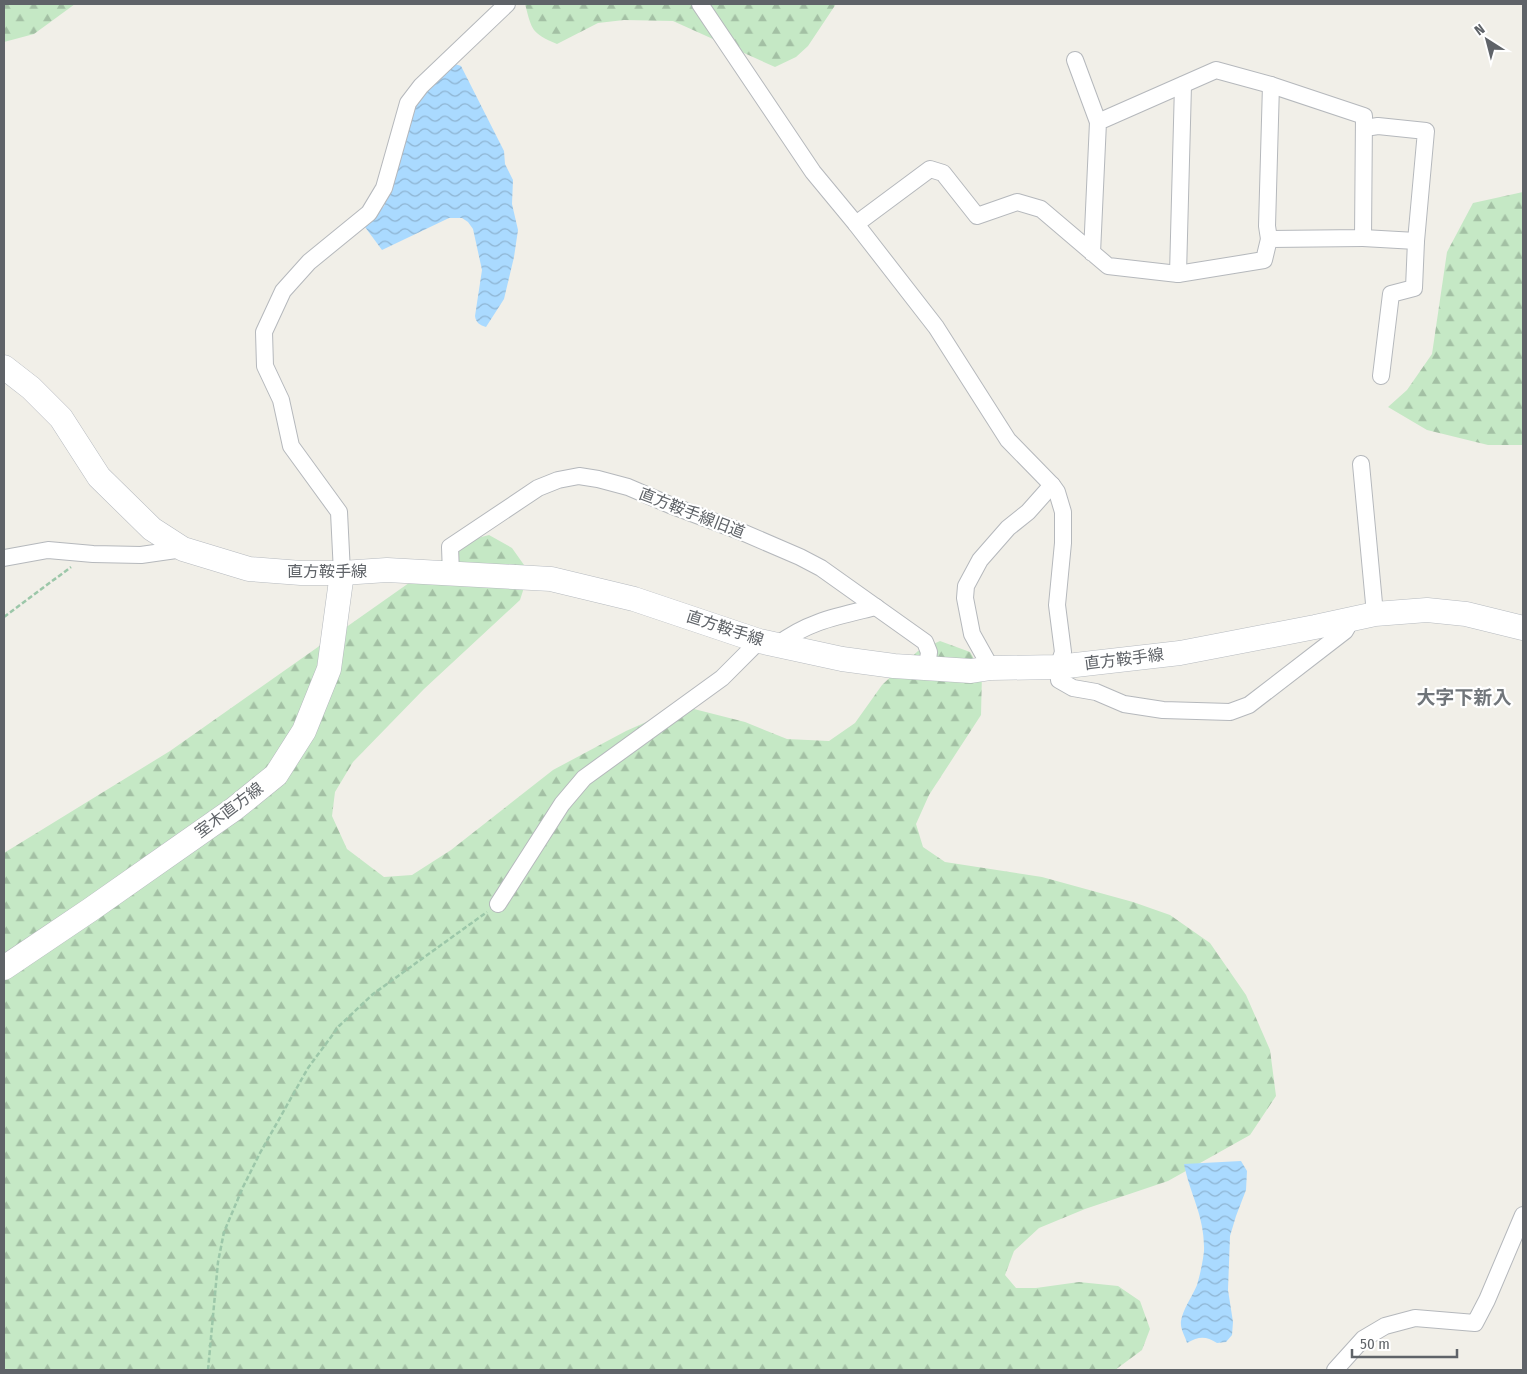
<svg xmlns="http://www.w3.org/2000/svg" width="1527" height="1374" font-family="'Fira Sans Condensed','Noto Sans JP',sans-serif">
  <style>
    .forest { fill: url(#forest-firs) }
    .water { fill: url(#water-waves) }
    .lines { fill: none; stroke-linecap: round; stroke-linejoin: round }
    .street-casing { stroke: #b5b8bc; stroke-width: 18 }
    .secondary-casing { stroke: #b6babf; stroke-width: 25 }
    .path { stroke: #9cc7a9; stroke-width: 2.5; stroke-dasharray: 5 2.5; stroke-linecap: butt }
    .street { stroke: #fff; stroke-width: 16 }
    .secondary { stroke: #fff; stroke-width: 24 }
    .labels { text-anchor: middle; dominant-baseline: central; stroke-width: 4.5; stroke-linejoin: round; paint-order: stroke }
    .street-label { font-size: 16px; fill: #5f6368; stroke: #fff }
    .quarter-label { font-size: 19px; font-weight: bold; fill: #70757a; stroke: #fff }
  </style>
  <defs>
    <pattern id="forest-firs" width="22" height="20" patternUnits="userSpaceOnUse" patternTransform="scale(1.25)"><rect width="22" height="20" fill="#c5e8c5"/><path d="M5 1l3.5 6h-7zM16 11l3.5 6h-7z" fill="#a3c0a4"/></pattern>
    <pattern id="water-waves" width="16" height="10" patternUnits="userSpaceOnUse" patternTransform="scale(1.25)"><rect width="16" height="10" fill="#aadaff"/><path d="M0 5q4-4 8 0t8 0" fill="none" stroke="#8eb4d2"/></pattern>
  </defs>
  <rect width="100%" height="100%" fill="#f1efe8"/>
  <g class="forest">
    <path d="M4,4H75L34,34L4,42Z"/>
    <path d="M525,4H836L808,46L796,57L775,67L673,21L624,20L598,23L557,44C531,33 532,30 525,4Z"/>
    <path d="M1523,192V445H1488L1427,430L1388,407L1407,390L1432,354L1447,252L1473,203Z"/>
    <path d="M489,535L512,548L529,572L520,600L424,689L353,762L335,792L332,816L347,849L384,877L412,875L451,850L553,770L626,731L671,711L694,709L745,722L787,739L829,741L855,723L882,685L918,651L940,641L970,652L982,673L981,715L929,795L916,824L923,847L945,862L1042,877L1133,902L1170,915L1210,943L1246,995L1270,1050L1276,1096L1250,1135L1168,1181L1085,1209L1039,1228L1014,1251L1005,1275L1016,1288H1036L1079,1282L1118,1286L1140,1301L1150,1329L1142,1350L1115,1370H4V853L170,751L470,540Z"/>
  </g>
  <g class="water">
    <path d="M455,64L461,66L504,151L505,164L513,180L512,204L518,230L514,257L504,299L486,327C480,325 476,323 475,316L482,270L473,229L468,222L462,218H449L382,250L365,227L384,206L389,192L415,105L426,92Z"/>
    <path d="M1241,1161L1247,1171L1246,1190L1236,1216L1230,1236L1228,1290L1233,1322L1232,1335L1226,1342L1217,1343C1206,1336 1199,1336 1187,1343C1185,1336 1180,1329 1181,1321C1183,1309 1192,1297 1197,1285C1200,1275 1203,1261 1204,1251C1205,1216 1190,1195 1184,1164Z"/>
  </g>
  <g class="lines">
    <g class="street-casing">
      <g id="street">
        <path d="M700,4L813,172L856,224L936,327L1008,440L1052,485L1057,492L1063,512V543L1057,605L1063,652L1058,667L1059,680L1073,688L1096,692L1124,704L1163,710L1230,712L1249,705L1345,631L1352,619"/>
        <path d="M1075,60L1098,122"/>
        <path d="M1365,128L1378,126L1426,131L1416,241L1414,288L1391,294L1381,376"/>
        <path d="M856,224L930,169L943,173L977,216L1017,202L1041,209L1108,266L1178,274L1264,260L1269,239L1363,238L1364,116L1271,85L1216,70L1098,122L1092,253"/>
        <path d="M1363,238L1416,241"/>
        <path d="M1269,239L1267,226L1271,85"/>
        <path d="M1178,274L1183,85"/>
        <path d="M1361,464L1375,614"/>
        <path d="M4,558L48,550L93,554L141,555L183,549"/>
        <path d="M342,573L339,512L291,446L281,400L265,366L264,332L283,291L309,262L369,213L384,188L408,103L421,86L507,4"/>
        <path d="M451,574L450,547L538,488L558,480L579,476L598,479L628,487L670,505L742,532L800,557L821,568L925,642L929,652L927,668"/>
        <path d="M777,645C808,621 839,616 876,607"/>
        <path d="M991,668L972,634L965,598L966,586L980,560L1008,528L1028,512L1052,485"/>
        <path d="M498,904L562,804L584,778L722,678L759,641"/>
        <path d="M1335,1370L1363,1339L1385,1326L1415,1318L1475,1323L1487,1300L1523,1215"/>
      </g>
    </g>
    <g class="secondary-casing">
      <g id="secondary">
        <path d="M4,367L31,388L61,418L99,477L152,529L183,549L249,569L301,573H342L387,570L551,579L634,599L759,641L842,659L894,666L971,671L991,668L1058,667L1180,653L1315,627L1375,614L1427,610L1466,614L1523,628"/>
        <path d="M4,968L90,910L234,809L276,775L304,731L329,669L342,573"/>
      </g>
    </g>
    <g class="path">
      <path d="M4,617L71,567"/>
      <path d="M208,1370L218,1262L224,1232L243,1187L260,1153L308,1068L339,1026L373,994L487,912"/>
    </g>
    <use href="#street" class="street"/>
    <use href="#secondary" class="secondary"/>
  </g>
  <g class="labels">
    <g class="street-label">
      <text transform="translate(692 513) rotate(21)">直方鞍手線旧道</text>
      <text x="327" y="571">直方鞍手線</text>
      <text transform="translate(725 628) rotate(18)">直方鞍手線</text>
      <text transform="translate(1124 659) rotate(-7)">直方鞍手線</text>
      <text transform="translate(229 810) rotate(-37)">室木直方線</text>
    </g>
    <g class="quarter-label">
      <text x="1464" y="697">大字下新入</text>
    </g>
  </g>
  <rect width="1527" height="1374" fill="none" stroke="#5f6368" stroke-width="10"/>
  <g transform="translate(1487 40) rotate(324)" stroke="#ffffff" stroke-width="4" paint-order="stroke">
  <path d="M0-4L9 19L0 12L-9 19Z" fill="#5f6368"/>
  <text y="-8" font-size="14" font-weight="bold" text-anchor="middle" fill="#5f6368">N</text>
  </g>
  <path d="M1352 1349v8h105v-8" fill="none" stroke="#5f6368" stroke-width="2.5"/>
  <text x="1360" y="1349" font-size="15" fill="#5f6368" stroke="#ffffff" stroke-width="4" paint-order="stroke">50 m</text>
</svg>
